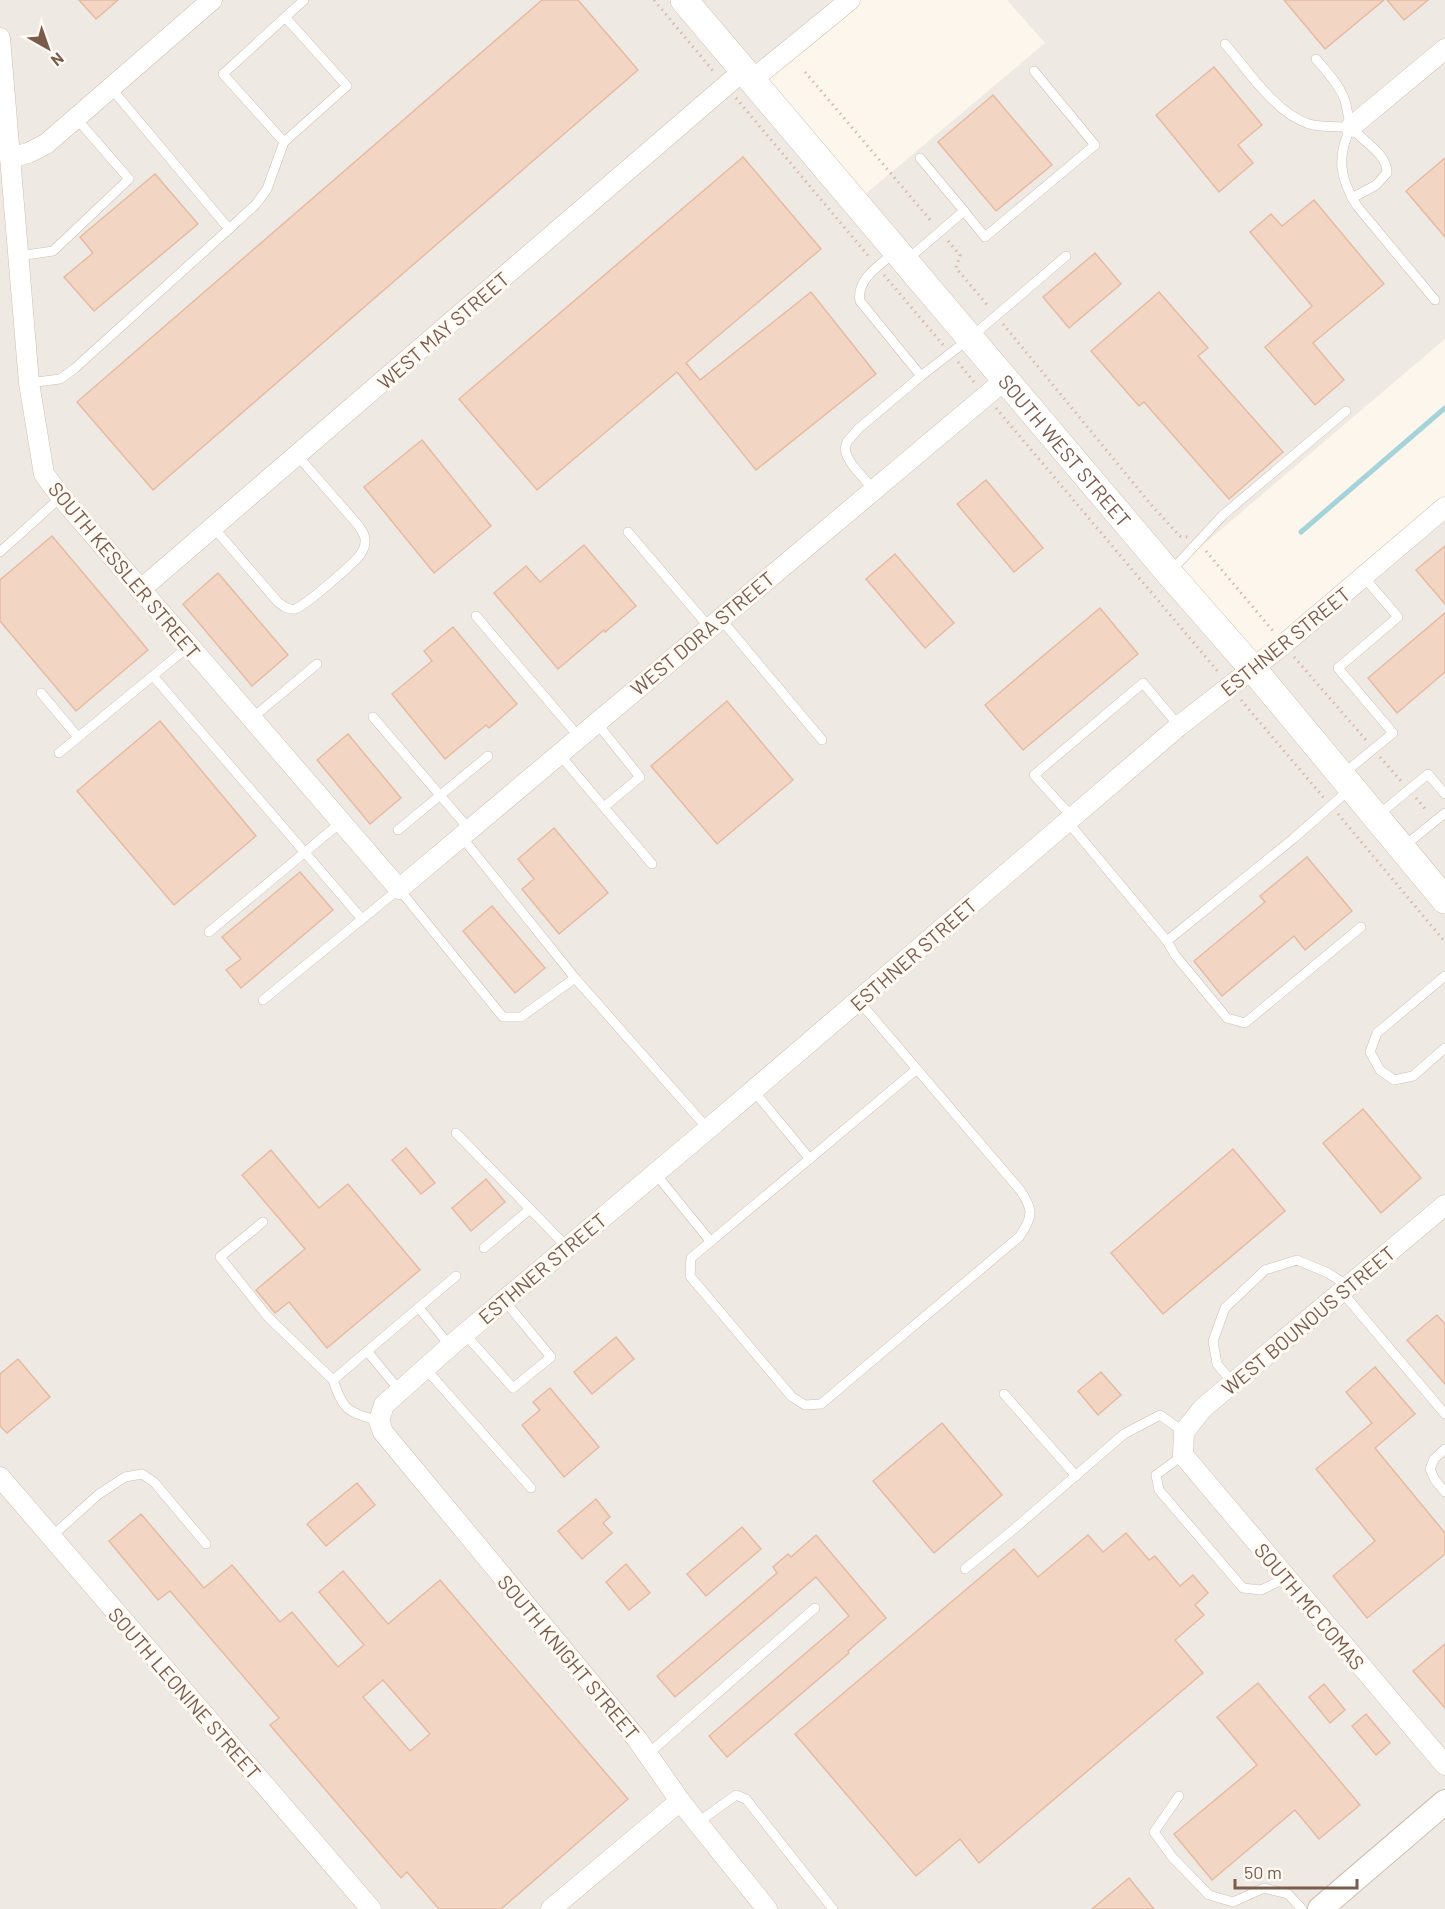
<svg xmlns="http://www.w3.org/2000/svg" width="1445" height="1909" font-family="Barlow,sans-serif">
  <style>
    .industrial { fill: #efe9e4 }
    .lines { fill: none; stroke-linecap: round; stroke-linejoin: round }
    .stream { stroke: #a5d3da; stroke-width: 5 }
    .building { fill: #f3d5c3; stroke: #e6bba3; stroke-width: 1.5; fill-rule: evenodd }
    .service-casing { stroke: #d1beb0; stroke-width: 10 }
    .minor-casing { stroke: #d1beb0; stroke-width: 21 }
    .tertiary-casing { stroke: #d1beb0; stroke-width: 26 }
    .secondary-casing { stroke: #d6c0b0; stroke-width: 28 }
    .path { stroke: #d9b8a5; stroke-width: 3; stroke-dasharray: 1.5 4.5; stroke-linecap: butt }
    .service { stroke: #fff; stroke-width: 9 }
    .minor { stroke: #fff; stroke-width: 20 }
    .tertiary { stroke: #fff; stroke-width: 24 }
    .secondary { stroke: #fff; stroke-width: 27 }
    .labels { text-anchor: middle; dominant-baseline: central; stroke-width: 6; stroke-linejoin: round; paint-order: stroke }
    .street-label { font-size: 20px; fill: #7a5c4d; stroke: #fffaf3 }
  </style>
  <rect width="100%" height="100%" fill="#fdf6ec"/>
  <path class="industrial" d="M0,0H851L752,80L856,202L1045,43L1007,0H1445V339L1171,572L1253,669L1445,505V1909H0Z"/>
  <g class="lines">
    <path class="stream" d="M1301,532L1445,408"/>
  </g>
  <g class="building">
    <path d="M79,0H118L96,19Z"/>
    <path d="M542,0H578L638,70L153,490L77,402Z"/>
    <path d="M1284,0H1384L1325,49Z"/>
    <path d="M1387,0H1428L1404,20Z"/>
    <path d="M1214,67L1262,125L1238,145L1253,163L1219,192L1156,115Z"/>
    <path d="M993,95L1052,165L996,211L938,142Z"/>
    <path d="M743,157L821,249L686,363L700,380L811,292L876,374L756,470L677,372L537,490L459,399Z"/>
    <path d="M1445,158V237L1406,191Z"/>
    <path d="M155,174L198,224L94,311L64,277L93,253L80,237Z"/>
    <path d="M1314,200L1384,284L1313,343L1344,380L1315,405L1265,347L1312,306L1250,232L1271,214L1282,226Z"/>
    <path d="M1095,253L1121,284L1069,328L1043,297Z"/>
    <path d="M1159,292L1208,348L1198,356L1283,452L1229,499L1144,402L1139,406L1091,351Z"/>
    <path d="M422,440L491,526L434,573L364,487Z"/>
    <path d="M986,480L1043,548L1014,572L957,504Z"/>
    <path d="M52,536L148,650L76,711L0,621V580Z"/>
    <path d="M584,545L636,606L605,632L604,630L558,669L494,593L526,566L540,582Z"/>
    <path d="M1445,546V604L1416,570Z"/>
    <path d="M895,554L954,623L925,648L866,579Z"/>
    <path d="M218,573L288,655L252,686L183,604Z"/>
    <path d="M1100,608L1138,654L1023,750L985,705Z"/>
    <path d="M1445,613V672L1397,713L1368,678Z"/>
    <path d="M453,627L517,704L489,728L486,725L445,759L392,694L432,661L424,651Z"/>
    <path d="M727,701L793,780L717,844L651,766Z"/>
    <path d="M160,721L256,836L174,905L77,791Z"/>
    <path d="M348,734L401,798L370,824L317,760Z"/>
    <path d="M554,828L608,893L559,934L522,889L534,879L518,859Z"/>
    <path d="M1307,857L1352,911L1305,950L1294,936L1222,996L1194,961L1265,902L1260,896Z"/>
    <path d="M300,872L333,910L241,988L226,970L241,959L222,937Z"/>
    <path d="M492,906L545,968L515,993L463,931Z"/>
    <path d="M1363,1109L1421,1178L1381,1213L1323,1143Z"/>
    <path d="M406,1148L435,1183L421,1194L392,1160Z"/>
    <path d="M1233,1149L1285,1211L1163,1314L1111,1253Z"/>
    <path d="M271,1150L319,1208L348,1184L420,1270L327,1348L289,1302L275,1313L256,1290L305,1249L242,1175Z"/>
    <path d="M486,1179L505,1202L471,1231L452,1208Z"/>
    <path d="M1437,1315L1445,1324V1384L1407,1340Z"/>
    <path d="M616,1337L634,1359L592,1394L574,1372Z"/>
    <path d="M18,1359L50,1397L7,1433L0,1426V1374Z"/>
    <path d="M1375,1367L1415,1414L1375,1448L1445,1533V1554L1367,1618L1333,1576L1375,1541L1316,1469L1372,1423L1346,1392Z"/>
    <path d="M1101,1372L1121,1395L1098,1415L1078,1391Z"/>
    <path d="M550,1388L599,1447L564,1477L522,1425L540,1410L533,1402Z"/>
    <path d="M942,1423L1002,1495L934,1553L873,1481Z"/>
    <path d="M357,1483L375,1505L326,1546L307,1524Z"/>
    <path d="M596,1499L610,1517L603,1523L612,1533L582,1559L558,1531Z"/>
    <path d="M141,1514L204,1588L232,1565L280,1622L292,1612L338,1667L364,1645L319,1592L343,1571L388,1624L440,1580L628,1799L501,1909H439L407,1872L401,1878L270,1725L279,1718L170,1591L158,1600L109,1541ZM383,1680L430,1734L410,1751L363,1697Z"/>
    <path d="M742,1527L761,1549L706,1596L687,1574Z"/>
    <path d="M1126,1533L1149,1560L1155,1556L1180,1586L1193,1575L1208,1593L1195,1605L1204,1615L1175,1640L1203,1673L979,1863L960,1839L916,1876L795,1734L1014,1549L1038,1577L1088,1535L1103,1552Z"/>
    <path d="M816,1535L886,1618L848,1651L849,1653L727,1757L709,1736L849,1616L816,1577L675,1697L657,1676L777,1573L773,1567L788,1554L791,1557Z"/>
    <path d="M626,1564L650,1593L629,1610L606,1582Z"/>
    <path d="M1445,1644V1708L1413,1671Z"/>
    <path d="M1258,1683L1360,1805L1319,1839L1295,1810L1212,1880L1174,1834L1257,1765L1217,1717Z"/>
    <path d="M1324,1684L1345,1710L1330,1723L1309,1697Z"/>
    <path d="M1366,1714L1390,1743L1376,1755L1352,1726Z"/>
    <path d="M1129,1878L1154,1909H1092Z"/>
  </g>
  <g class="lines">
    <g class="service-casing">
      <g id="service">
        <path d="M285,17L347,86L284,142L223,74L304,0"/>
        <path d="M1225,44C1248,70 1275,113 1309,124C1322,128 1338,126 1351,127"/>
        <path d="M1316,59C1326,71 1338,83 1344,98C1348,107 1347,121 1353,129C1365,143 1387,154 1387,173L1376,185L1352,198"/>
        <path d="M1351,127C1336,157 1340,179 1357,206L1435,300"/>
        <path d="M920,158L964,211"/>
        <path d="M229,229L256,204L267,189L284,142"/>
        <path d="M19,256L53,251L129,179L76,118"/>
        <path d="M908,259L964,211L985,237L1095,145L1034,71"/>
        <path d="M921,376L970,338L1066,256"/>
        <path d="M29,383L60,379L74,369L229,229L111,88"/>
        <path d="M873,489L853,466L847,456L845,449L847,442L858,429L921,376L860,301C856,279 880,265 895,252"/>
        <path d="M213,527L278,602C283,606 288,610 295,609C305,606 353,564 360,555C362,552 365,546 365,542C366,536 362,531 358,525L297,455"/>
        <path d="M628,532L709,627"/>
        <path d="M0,552L61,497"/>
        <path d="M1171,571L1223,515L1346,411"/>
        <path d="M476,616L579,737"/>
        <path d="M720,618L822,740"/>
        <path d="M153,676L362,919"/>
        <path d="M41,693L78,737"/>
        <path d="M373,717L469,829"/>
        <path d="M251,719L317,664"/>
        <path d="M596,722L640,777L604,807"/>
        <path d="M59,753L189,646"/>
        <path d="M559,754L652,864"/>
        <path d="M1343,774L1393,733L1338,668L1398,617L1363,576"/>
        <path d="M1349,790L1294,838L1167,941L1175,955L1227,1018L1245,1023L1361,927"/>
        <path d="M1377,816L1428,774L1445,794"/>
        <path d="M1072,817L1034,775L1143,683L1179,726"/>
        <path d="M1067,821L1167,941"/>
        <path d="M398,830L488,756"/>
        <path d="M461,836L575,978"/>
        <path d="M1403,847L1445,813"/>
        <path d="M209,932L340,823"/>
        <path d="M1445,976L1377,1033L1370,1052L1380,1070L1394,1080L1413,1076L1445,1048"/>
        <path d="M263,1000L399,889L503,1017H521L575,978L708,1129"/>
        <path d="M858,1000L1020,1190C1034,1210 1033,1217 1019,1237L821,1404L805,1405L792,1397L690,1276L691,1258L917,1069"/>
        <path d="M753,1090L810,1159"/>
        <path d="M456,1133L567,1247"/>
        <path d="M655,1173L711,1242"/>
        <path d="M263,1222L220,1257L268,1317L333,1380"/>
        <path d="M484,1248L530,1209"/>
        <path d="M1342,1292L1445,1414"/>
        <path d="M419,1308L450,1346"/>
        <path d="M464,1333L513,1388L551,1357L504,1300"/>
        <path d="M367,1351L400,1391"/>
        <path d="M425,1368L531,1488"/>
        <path d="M1233,1383L1217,1364L1213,1341L1225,1308L1265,1270L1297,1260L1328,1273L1348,1286"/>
        <path d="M1004,1394L1076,1476"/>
        <path d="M379,1421C347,1411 344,1412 333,1380L456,1276"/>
        <path d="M1445,1449L1434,1459L1430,1469L1435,1480L1445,1492"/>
        <path d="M1183,1455L1156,1475L1159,1490L1243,1588L1261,1590L1286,1578"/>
        <path d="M51,1537L99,1494L125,1477L142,1474L154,1482L206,1544"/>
        <path d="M965,1569L1014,1529L1124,1434L1160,1415L1184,1432"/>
        <path d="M648,1754L815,1608"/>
        <path d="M1179,1796L1154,1832L1173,1858L1209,1895L1233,1902L1264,1888L1288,1894L1302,1909"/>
        <path d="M697,1823L736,1795L746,1799L833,1909"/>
      </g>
    </g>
    <g class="minor-casing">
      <g id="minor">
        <path d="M0,38L29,383L44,474L61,497L399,889L1006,379"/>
        <path d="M752,80L850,0"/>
        <path d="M1351,127L1445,49"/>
        <path d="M10,158L28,153L46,144L212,0"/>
        <path d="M140,590L744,70"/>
        <path d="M1445,1205L1203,1408L1184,1432L1183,1455L1445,1765"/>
        <path d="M0,1477L371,1909"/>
        <path d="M551,1909L680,1801"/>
        <path d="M767,1909L680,1801L637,1739L383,1432L379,1421L384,1405L456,1341L708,1129L1179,726L1284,644L1445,507"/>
      </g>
    </g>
    <g class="tertiary-casing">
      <path id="tertiary" d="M1320,1909L1445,1802"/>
    </g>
    <g class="secondary-casing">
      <g id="secondary">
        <path id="s1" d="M684,0L1169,573L1253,669L1445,900"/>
      </g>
    </g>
    <g class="path">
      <path d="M654,0L714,72"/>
      <path d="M805,72L932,222"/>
      <path d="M736,98L870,258"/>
      <path d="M948,241L960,255L956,268L989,307"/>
      <path d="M884,275L944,346"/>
      <path d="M1003,324L1153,507L1180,536L1188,537"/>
      <path d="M958,362L974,382"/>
      <path d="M996,408L1220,674"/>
      <path d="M1206,551L1273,631"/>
      <path d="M1294,657L1366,740"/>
      <path d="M1241,700L1324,798"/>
      <path d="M1380,757L1401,781"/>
      <path d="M1416,798L1427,811"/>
      <path d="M1338,814L1445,942"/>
    </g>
    <use href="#service" class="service"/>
    <use href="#minor" class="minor"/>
    <use href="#tertiary" class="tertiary"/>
    <use href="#secondary" class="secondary"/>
  </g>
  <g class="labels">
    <g class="street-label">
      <text transform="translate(443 330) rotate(-41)">WEST MAY STREET</text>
      <text stroke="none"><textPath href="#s1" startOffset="590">SOUTH WEST STREET</textPath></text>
      <text transform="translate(125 570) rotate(50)">SOUTH KESSLER STREET</text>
      <text transform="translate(702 633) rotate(-40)">WEST DORA STREET</text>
      <text transform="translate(1285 641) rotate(-39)">ESTHNER STREET</text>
      <text transform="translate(913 954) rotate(-41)">ESTHNER STREET</text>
      <text transform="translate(542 1268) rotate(-40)">ESTHNER STREET</text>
      <text transform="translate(1308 1320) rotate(-40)">WEST BOUNOUS STREET</text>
      <text transform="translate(1310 1606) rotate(50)">SOUTH MC COMAS</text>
      <text transform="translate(569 1657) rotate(50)">SOUTH KNIGHT STREET</text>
      <text transform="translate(185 1693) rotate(49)">SOUTH LEONINE STREET</text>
    </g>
  </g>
  <g transform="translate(48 48) rotate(140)" stroke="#fffaf3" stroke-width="4.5" paint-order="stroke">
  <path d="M0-4.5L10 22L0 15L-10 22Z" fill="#7a5c4d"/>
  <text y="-9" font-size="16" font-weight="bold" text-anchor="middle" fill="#7a5c4d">N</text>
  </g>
  <path d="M1235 1879v9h122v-9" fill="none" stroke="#7a5c4d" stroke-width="3"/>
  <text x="1244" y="1879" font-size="18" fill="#7a5c4d" stroke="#fffaf3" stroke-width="4.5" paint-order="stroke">50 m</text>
</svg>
